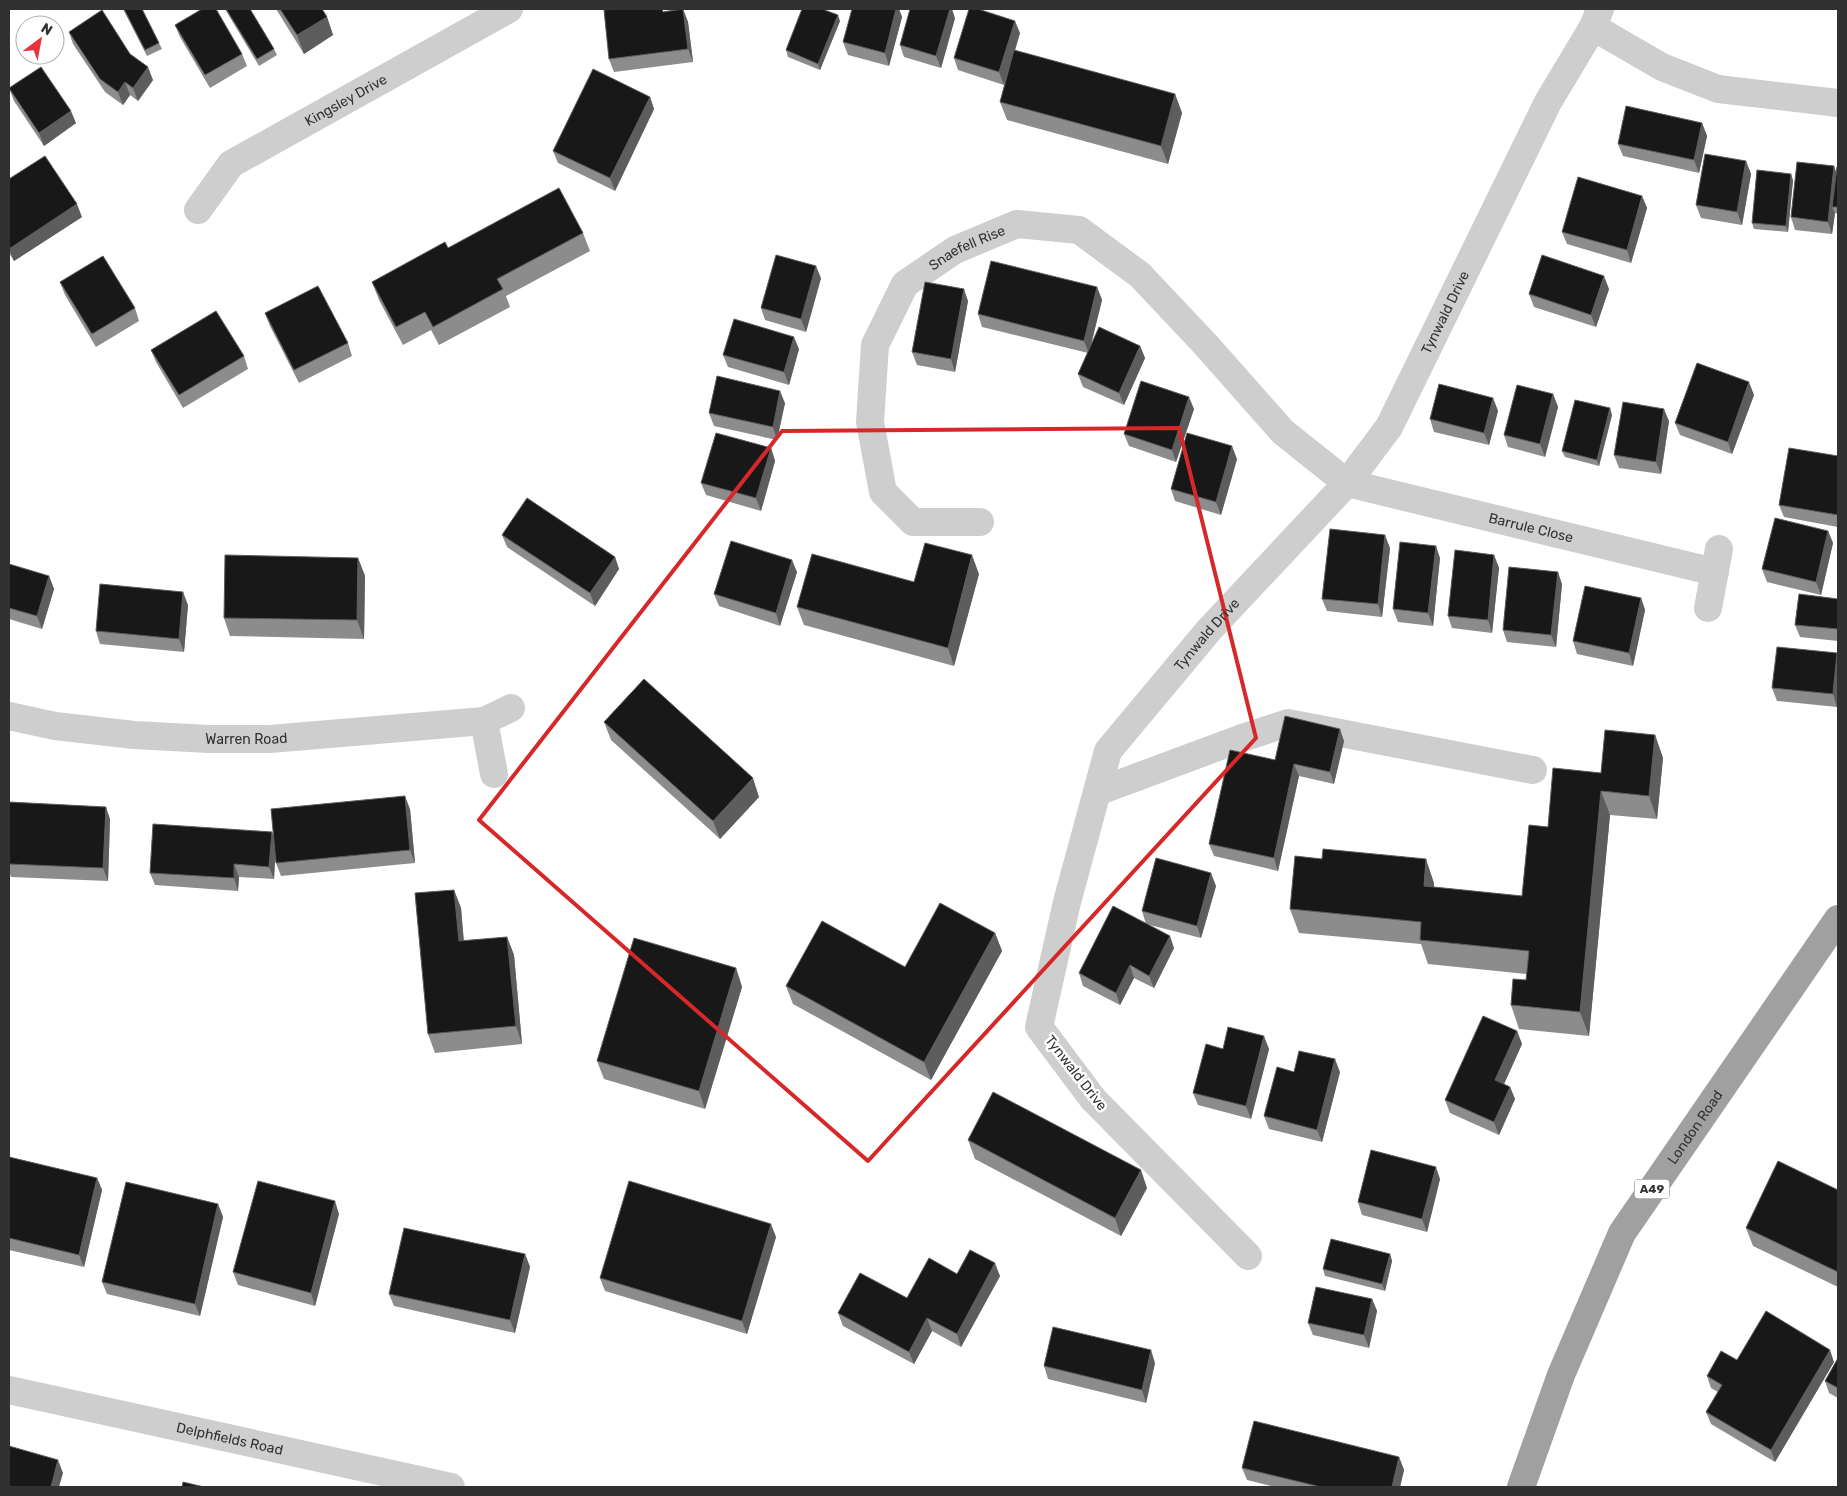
<svg xmlns="http://www.w3.org/2000/svg" width="1847" height="1496" font-family="Rubik,sans-serif">
  <style>
    .lines { fill: none; stroke-linecap: round; stroke-linejoin: round }
    .minor { stroke: #cecece; stroke-width: 28 }
    .trunk { stroke: #a0a0a0; stroke-width: 28 }
    .wall { fill: #8c8c8c }
    .shaded-wall { fill: #5d5d5d }
    .building { fill: #181818; stroke: #5d5d5d }
    .marked { fill: none; stroke: #d62828; stroke-width: 4; stroke-linejoin: round }
    .labels { text-anchor: middle; dominant-baseline: central; stroke-width: 5; stroke-linejoin: round; paint-order: stroke }
    .shield { fill: #fff; stroke: #6f6f6f; stroke-width: 1 }
    .shield-label { font-size: 12px; font-weight: bold; fill: #313131 }
    .street-label { font-size: 14px; fill: #313131; stroke: #fff }
  </style>
  <rect width="100%" height="100%" fill="#fff"/>
  <g class="lines">
    <g class="minor">
      <path d="M1593,27L1662,67L1718,89L1838,103"/>
      <path id="s1" d="M198,210L231,164L509,9"/>
      <path id="s2" d="M980,522H913L883,492L870,422L875,345L905,284L955,250L1017,224L1079,230L1140,275L1206,345L1283,432L1347,483L1715,572"/>
      <path d="M1708,608L1719,549"/>
      <path id="s3" d="M9,716L55,726L134,735L209,739H270L484,721"/>
      <path d="M494,774L484,721L511,708"/>
      <path d="M1097,792L1242,738L1288,723L1533,770"/>
      <path id="s4" d="M1248,1256L1093,1099L1039,1027L1067,902L1108,751L1209,630L1347,483L1389,427L1548,102L1593,27L1600,9"/>
      <path id="s5" d="M9,1390L451,1487"/>
    </g>
    <path class="trunk" id="s6" d="M1521,1487L1561,1375L1622,1233L1838,919"/>
  </g>
  <g class="wall">
    <path d="M123,9H142L162,49L147,56Z"/>
    <path d="M225,9H250L274,49L277,55L259,66Z"/>
    <path d="M276,9H322L327,17L333,35L304,54Z"/>
    <path d="M683,9L688,22L693,62L614,72L609,59L665,11Z"/>
    <path d="M896,9H899L902,17L889,66L848,55L843,42Z"/>
    <path d="M955,18L941,68L904,57L900,45Z"/>
    <path d="M840,21L820,70L788,57L786,50Z"/>
    <path d="M175,25L242,54L247,66L210,88L180,37Z"/>
    <path d="M69,32L130,54L153,80L138,101L130,95L123,105L105,92L73,44Z"/>
    <path d="M1020,33L1015,51L1175,94L1182,113L1168,164L1007,120L1000,102L1010,64L1004,85L958,70L954,58Z"/>
    <path d="M9,88L76,123L44,146L14,101Z"/>
    <path d="M650,97L654,109L615,191L558,163L553,151Z"/>
    <path d="M1702,123L1707,136L1699,173L1623,156L1618,144Z"/>
    <path d="M1746,161L1751,174L1742,225L1701,218L1696,205Z"/>
    <path d="M1838,167V214L1835,213L1832,234L1795,230L1791,217L1836,172Z"/>
    <path d="M9,179L82,217L14,261L9,253Z"/>
    <path d="M1793,180L1788,232L1754,229L1752,223Z"/>
    <path d="M1642,196L1647,208L1631,263L1567,244L1562,232Z"/>
    <path d="M583,233L590,251L506,296L510,307L439,345L431,330L403,345L379,300L372,282L448,248Z"/>
    <path d="M821,278L806,332L765,320L761,308Z"/>
    <path d="M60,282L135,308L139,321L96,347L65,295Z"/>
    <path d="M1097,287L1102,300L1090,348L1140,346L1145,358L1124,405L1083,387L1078,374L1088,353L982,327L978,314Z"/>
    <path d="M1609,289L1596,327L1534,307L1529,294Z"/>
    <path d="M968,301L955,372L917,365L912,352Z"/>
    <path d="M265,313L348,343L352,356L299,383L270,326Z"/>
    <path d="M799,349L789,385L728,367L723,355Z"/>
    <path d="M151,350L244,356L248,369L183,408L156,362Z"/>
    <path d="M1553,394L1558,407L1545,457L1508,447L1504,435Z"/>
    <path d="M1754,395L1732,454L1680,435L1675,423Z"/>
    <path d="M1493,398L1498,411L1489,445L1434,432L1430,419Z"/>
    <path d="M785,403L777,440L714,426L709,413Z"/>
    <path d="M1194,409L1176,462L1129,446L1124,434Z"/>
    <path d="M1612,415L1599,466L1565,457L1562,451Z"/>
    <path d="M1669,421L1661,474L1619,468L1614,455Z"/>
    <path d="M771,448L775,461L761,511L706,495L701,483Z"/>
    <path d="M1838,456V527L1784,517L1779,505Z"/>
    <path d="M1237,459L1221,515L1175,501L1171,489Z"/>
    <path d="M1828,531L1833,543L1821,595L1767,582L1762,569Z"/>
    <path d="M502,535L615,557L619,569L595,606L507,547Z"/>
    <path d="M1390,548L1382,617L1327,611L1322,599Z"/>
    <path d="M1494,555L1499,568L1492,633L1452,628L1448,616Z"/>
    <path d="M358,558L365,576L364,639L230,636L224,618Z"/>
    <path d="M1440,558L1433,626L1398,622L1393,609Z"/>
    <path d="M9,564L49,576L54,589L42,629L9,619Z"/>
    <path d="M797,572L780,626L719,606L714,594Z"/>
    <path d="M979,574L954,666L804,625L797,607L914,582Z"/>
    <path d="M1562,584L1556,647L1507,642L1503,630Z"/>
    <path d="M1641,598L1645,610L1633,666L1577,654L1573,641Z"/>
    <path d="M1838,599V641L1800,637L1795,625Z"/>
    <path d="M188,605L184,652L100,644L96,631Z"/>
    <path d="M1837,653L1838,657V696L1837,707L1777,701L1772,688Z"/>
    <path d="M604,722L759,797L720,839L611,740Z"/>
    <path d="M1655,735L1663,758L1657,819L1610,815L1589,1036L1519,1029L1511,1005L1526,980L1527,974L1428,964L1421,944L1299,933L1290,909L1434,883V887L1522,896L1548,827L1601,773Z"/>
    <path d="M1344,741L1334,784L1299,776L1278,871L1214,856L1209,844L1275,760Z"/>
    <path d="M9,802L110,819L108,881L11,877L9,871Z"/>
    <path d="M410,809L415,863L281,876L276,863L275,857L274,879L239,877L238,891L155,885L150,873L272,832L274,837Z"/>
    <path d="M1216,886L1201,938L1146,924L1142,911Z"/>
    <path d="M454,890L461,908L464,941L507,937L514,955L522,1044L435,1053L428,1034Z"/>
    <path d="M995,933L1002,951L931,1080L793,1004L786,986L905,967Z"/>
    <path d="M1174,948L1154,988L1134,978L1120,1005L1083,986L1079,973Z"/>
    <path d="M736,968L742,987L705,1109L604,1079L597,1061Z"/>
    <path d="M1517,1031L1522,1044L1504,1084L1510,1087L1515,1099L1499,1135L1450,1113L1445,1100Z"/>
    <path d="M1223,1049H1269L1251,1119L1198,1105L1193,1093Z"/>
    <path d="M1340,1072L1322,1142L1269,1129L1264,1116Z"/>
    <path d="M968,1140L1147,1188L1121,1236L975,1159Z"/>
    <path d="M9,1157L97,1178L102,1190L84,1267L9,1250Z"/>
    <path d="M1440,1179L1427,1232L1362,1215L1358,1202Z"/>
    <path d="M1838,1190V1287L1753,1246L1746,1228Z"/>
    <path d="M218,1204L223,1217L200,1316L107,1294L102,1282Z"/>
    <path d="M339,1214L315,1306L238,1285L233,1272Z"/>
    <path d="M776,1237L747,1334L605,1291L600,1278Z"/>
    <path d="M525,1254L530,1267L515,1333L394,1306L389,1294Z"/>
    <path d="M1390,1254L1392,1261L1385,1291L1325,1276L1323,1269Z"/>
    <path d="M957,1274L1000,1276L961,1347L932,1331L914,1364L843,1326L838,1313L907,1298Z"/>
    <path d="M1372,1299L1377,1311L1369,1348L1313,1335L1308,1323Z"/>
    <path d="M1838,1358V1398L1829,1393L1825,1381Z"/>
    <path d="M1737,1360L1834,1362L1775,1462L1711,1424L1706,1412L1718,1392L1711,1388L1707,1376Z"/>
    <path d="M1155,1363L1146,1403L1048,1379L1044,1366Z"/>
    <path d="M1399,1457L1404,1470L1400,1487H1275L1247,1480L1242,1468Z"/>
  </g>
  <g class="shaded-wall">
    <path d="M683,9L688,22L693,62L688,49Z"/>
    <path d="M896,9H899L902,17L889,66L885,53Z"/>
    <path d="M950,9H952L955,18L941,68L936,56Z"/>
    <path d="M838,15L840,21L820,70L818,64Z"/>
    <path d="M327,17L333,35L304,54L297,35Z"/>
    <path d="M1015,21L1020,33L1004,85L999,72Z"/>
    <path d="M148,67L153,80L138,101L133,88Z"/>
    <path d="M125,82L130,95L123,105L118,92Z"/>
    <path d="M1175,94L1182,113L1168,164L1161,146Z"/>
    <path d="M650,97L654,109L615,191L610,178Z"/>
    <path d="M71,111L76,123L44,146L39,133Z"/>
    <path d="M1702,123L1707,136L1699,173L1694,160Z"/>
    <path d="M1746,161L1751,174L1742,225L1737,212Z"/>
    <path d="M1834,166L1838,177L1832,207L1835,213L1832,234L1828,222Z"/>
    <path d="M1791,174L1793,180L1788,232L1786,226Z"/>
    <path d="M1642,196L1647,208L1631,263L1627,250Z"/>
    <path d="M77,204L82,217L14,261L9,249Z"/>
    <path d="M816,266L821,278L806,332L801,319Z"/>
    <path d="M1604,276L1609,289L1596,327L1591,315Z"/>
    <path d="M1097,287L1102,300L1089,353L1084,341Z"/>
    <path d="M964,289L968,301L955,372L951,359Z"/>
    <path d="M794,337L799,349L789,385L784,372Z"/>
    <path d="M1140,346L1145,358L1124,405L1119,393Z"/>
    <path d="M1749,382L1754,395L1732,454L1728,442Z"/>
    <path d="M780,391L785,403L777,440L773,427Z"/>
    <path d="M1553,394L1558,407L1545,457L1540,444Z"/>
    <path d="M1189,397L1194,409L1176,462L1172,450Z"/>
    <path d="M1493,398L1498,411L1489,445L1484,433Z"/>
    <path d="M1610,408L1612,415L1599,466L1597,460Z"/>
    <path d="M1664,409L1669,421L1661,474L1656,462Z"/>
    <path d="M1232,446L1237,459L1221,515L1216,502Z"/>
    <path d="M771,448L775,461L761,511L756,498Z"/>
    <path d="M1828,531L1833,543L1821,595L1816,582Z"/>
    <path d="M1385,535L1390,548L1382,617L1378,604Z"/>
    <path d="M1436,546L1440,558L1433,626L1428,613Z"/>
    <path d="M972,555L979,574L954,666L948,648Z"/>
    <path d="M1494,555L1499,568L1492,633L1488,620Z"/>
    <path d="M615,557L619,569L595,606L590,593Z"/>
    <path d="M358,558L365,576L364,639L357,620Z"/>
    <path d="M792,560L797,572L780,626L776,613Z"/>
    <path d="M1558,572L1562,584L1556,647L1551,635Z"/>
    <path d="M49,576L54,589L42,629L37,616Z"/>
    <path d="M183,592L188,605L184,652L179,639Z"/>
    <path d="M1641,598L1645,610L1633,666L1629,653Z"/>
    <path d="M1837,653L1838,657V696L1837,707L1833,694Z"/>
    <path d="M1340,729L1344,741L1334,784L1330,772Z"/>
    <path d="M1655,735L1663,758L1657,819L1649,796Z"/>
    <path d="M1294,764L1299,776L1278,871L1274,858Z"/>
    <path d="M753,778L759,797L720,839L713,821Z"/>
    <path d="M1601,791L1610,815L1589,1036L1580,1012Z"/>
    <path d="M405,796L410,809L415,863L410,850Z"/>
    <path d="M106,807L110,819L108,881L103,868Z"/>
    <path d="M272,832L276,844L274,879L269,867Z"/>
    <path d="M1426,859L1434,883L1432,909L1424,886Z"/>
    <path d="M234,864L239,877L238,891L234,878Z"/>
    <path d="M1211,873L1216,886L1201,938L1197,926Z"/>
    <path d="M454,890L461,908L465,959L459,941Z"/>
    <path d="M995,933L1002,951L931,1080L924,1062Z"/>
    <path d="M1170,936L1174,948L1154,988L1149,976Z"/>
    <path d="M507,937L514,955L522,1044L516,1026Z"/>
    <path d="M1130,965L1134,978L1120,1005L1116,993Z"/>
    <path d="M736,968L742,987L705,1109L699,1091Z"/>
    <path d="M1517,1031L1522,1044L1500,1093L1495,1080Z"/>
    <path d="M1264,1036L1269,1049L1251,1119L1246,1106Z"/>
    <path d="M1335,1059L1340,1072L1322,1142L1317,1130Z"/>
    <path d="M1510,1087L1515,1099L1499,1135L1494,1122Z"/>
    <path d="M1436,1167L1440,1179L1427,1232L1422,1219Z"/>
    <path d="M1141,1170L1147,1188L1121,1236L1115,1218Z"/>
    <path d="M97,1178L102,1190L84,1267L79,1255Z"/>
    <path d="M335,1201L339,1214L315,1306L311,1293Z"/>
    <path d="M218,1204L223,1217L200,1316L195,1304Z"/>
    <path d="M771,1224L776,1237L747,1334L742,1321Z"/>
    <path d="M525,1254L530,1267L515,1333L510,1320Z"/>
    <path d="M1390,1254L1392,1261L1385,1291L1382,1284Z"/>
    <path d="M995,1263L1000,1276L961,1347L957,1334Z"/>
    <path d="M1372,1299L1377,1311L1369,1348L1364,1335Z"/>
    <path d="M927,1318L932,1331L914,1364L909,1352Z"/>
    <path d="M1151,1350L1155,1363L1146,1403L1142,1390Z"/>
    <path d="M1830,1350L1834,1362L1775,1462L1771,1450Z"/>
    <path d="M1399,1457L1404,1470L1400,1487H1392Z"/>
    <path d="M58,1460L63,1473L59,1487H51Z"/>
  </g>
  <g class="building">
    <path d="M124,9H142L159,43L145,50Z"/>
    <path d="M202,9H216L242,54L205,75L175,25Z"/>
    <path d="M226,9H250L274,49L257,59Z"/>
    <path d="M280,9H322L327,17L297,35Z"/>
    <path d="M617,9H662L663,12L683,9L688,49L609,59L604,10Z"/>
    <path d="M802,9H822L838,15L818,64L786,50Z"/>
    <path d="M852,9H896L885,53L843,42Z"/>
    <path d="M910,9H950L936,56L900,45Z"/>
    <path d="M969,9H978L1015,21L999,72L954,58Z"/>
    <path d="M102,10L130,54L148,67L133,88L125,82L118,92L100,79L69,32Z"/>
    <path d="M1014,50L1175,94L1161,146L1000,102Z"/>
    <path d="M41,67L71,111L39,133L9,88Z"/>
    <path d="M593,69L650,97L610,178L553,151Z"/>
    <path d="M1626,106L1702,123L1694,160L1618,144Z"/>
    <path d="M1705,154L1746,161L1737,212L1696,205Z"/>
    <path d="M45,156L77,204L9,249V179Z"/>
    <path d="M1797,162L1834,166L1828,222L1791,217Z"/>
    <path d="M1837,167H1838V207H1832Z"/>
    <path d="M1757,170L1791,174L1786,226L1752,223Z"/>
    <path d="M1578,177L1642,196L1627,250L1562,232Z"/>
    <path d="M559,188L583,233L497,279L503,289L433,327L425,312L396,327L372,282L445,242L448,248Z"/>
    <path d="M776,255L816,266L801,319L761,308Z"/>
    <path d="M1542,255L1604,276L1591,315L1529,294Z"/>
    <path d="M103,256L135,308L92,334L60,282Z"/>
    <path d="M991,261L1097,287L1084,341L978,314Z"/>
    <path d="M925,282L964,289L951,359L912,352Z"/>
    <path d="M318,286L348,343L294,370L265,313Z"/>
    <path d="M216,311L244,356L179,395L151,350Z"/>
    <path d="M734,319L794,337L784,372L723,355Z"/>
    <path d="M1099,327L1140,346L1119,393L1078,374Z"/>
    <path d="M1697,363L1749,382L1728,442L1675,423Z"/>
    <path d="M717,376L780,391L773,427L709,413Z"/>
    <path d="M1141,381L1189,397L1172,450L1124,434Z"/>
    <path d="M1439,384L1493,398L1484,433L1430,419Z"/>
    <path d="M1517,385L1553,394L1540,444L1504,435Z"/>
    <path d="M1575,400L1610,408L1597,460L1562,451Z"/>
    <path d="M1623,402L1664,409L1656,462L1614,455Z"/>
    <path d="M716,433L771,448L756,498L701,483Z"/>
    <path d="M1187,433L1232,446L1216,502L1171,489Z"/>
    <path d="M1789,448L1838,456V515L1779,505Z"/>
    <path d="M527,498L615,557L590,593L502,535Z"/>
    <path d="M1775,518L1828,531L1816,582L1762,569Z"/>
    <path d="M1330,529L1385,535L1378,604L1322,599Z"/>
    <path d="M731,541L792,560L776,613L714,594Z"/>
    <path d="M1400,542L1436,546L1428,613L1393,609Z"/>
    <path d="M925,543L972,555L948,648L797,607L812,554L914,582Z"/>
    <path d="M1455,550L1494,555L1488,620L1448,616Z"/>
    <path d="M225,555L358,558L357,620L224,618Z"/>
    <path d="M9,564L49,576L37,616L9,608Z"/>
    <path d="M1509,567L1558,572L1551,635L1503,630Z"/>
    <path d="M100,584L183,592L179,639L96,631Z"/>
    <path d="M1585,586L1641,598L1629,653L1573,641Z"/>
    <path d="M1799,594L1838,599V629L1795,625Z"/>
    <path d="M1777,647L1837,653L1833,694L1772,688Z"/>
    <path d="M644,679L753,778L713,821L604,722Z"/>
    <path d="M1285,716L1340,729L1330,772L1294,764L1274,858L1209,844L1230,750L1275,760Z"/>
    <path d="M1605,730L1655,735L1649,796L1601,791L1580,1012L1511,1005L1513,979L1526,980L1529,951L1420,940L1421,922L1290,909L1295,856L1322,859L1323,849L1426,859L1424,886L1522,896L1529,825L1548,827L1553,768L1601,773Z"/>
    <path d="M405,796L410,850L276,863L271,809Z"/>
    <path d="M9,802L106,807L103,868L9,864Z"/>
    <path d="M153,824L272,832L269,867L234,864V878L150,873Z"/>
    <path d="M1156,858L1211,873L1197,926L1142,911Z"/>
    <path d="M454,890L459,941L507,937L516,1026L428,1034L415,893Z"/>
    <path d="M940,903L995,933L924,1062L786,986L822,921L905,967Z"/>
    <path d="M1113,906L1170,936L1149,976L1130,965L1116,993L1079,973Z"/>
    <path d="M634,938L736,968L699,1091L597,1061Z"/>
    <path d="M1483,1016L1517,1031L1495,1080L1510,1087L1494,1122L1445,1100Z"/>
    <path d="M1228,1027L1264,1036L1246,1106L1193,1093L1206,1044L1223,1049Z"/>
    <path d="M1299,1051L1335,1059L1317,1130L1264,1116L1277,1067L1294,1072Z"/>
    <path d="M993,1092L1141,1170L1115,1218L968,1140Z"/>
    <path d="M1371,1150L1436,1167L1422,1219L1358,1202Z"/>
    <path d="M9,1157L97,1178L79,1255L9,1238Z"/>
    <path d="M1778,1161L1838,1190V1272L1746,1228Z"/>
    <path d="M258,1181L335,1201L311,1293L233,1272Z"/>
    <path d="M629,1181L771,1224L742,1321L600,1278Z"/>
    <path d="M126,1182L218,1204L195,1304L102,1282Z"/>
    <path d="M404,1228L525,1254L510,1320L389,1294Z"/>
    <path d="M1331,1239L1390,1254L1382,1284L1323,1269Z"/>
    <path d="M970,1250L995,1263L957,1334L927,1318L909,1352L838,1313L860,1273L907,1298L929,1258L957,1274Z"/>
    <path d="M1316,1287L1372,1299L1364,1335L1308,1323Z"/>
    <path d="M1766,1311L1830,1350L1771,1450L1706,1412L1722,1385L1707,1376L1721,1351L1737,1360Z"/>
    <path d="M1053,1327L1151,1350L1142,1390L1044,1366Z"/>
    <path d="M1838,1358V1388L1825,1381Z"/>
    <path d="M1254,1421L1399,1457L1392,1487H1321L1242,1468Z"/>
    <path d="M9,1446L58,1460L51,1487H14L9,1486Z"/>
    <path d="M183,1482L204,1487H182Z"/>
  </g>
  <path class="marked" d="M1179,428L1256,738L868,1161L479,820L782,431Z"/>
  <g class="labels">
    <rect class="shield" x="1634.5" y="1179.5" width="35" height="19" rx="4"/>
    <g class="shield-label">
      <text x="1652" y="1189">A49</text>
    </g>
    <g class="street-label">
      <text stroke="none"><textPath href="#s1" startOffset="188">Kingsley Drive</textPath></text>
      <text stroke="none"><textPath href="#s2" startOffset="398">Snaefell Rise</textPath></text>
      <text stroke="none"><textPath href="#s4" startOffset="1152">Tynwald Drive</textPath></text>
      <text stroke="none"><textPath href="#s2" startOffset="1075">Barrule Close</textPath></text>
      <text stroke="none"><textPath href="#s4" startOffset="748">Tynwald Drive</textPath></text>
      <text stroke="none"><textPath href="#s3" startOffset="239">Warren Road</textPath></text>
      <text transform="translate(1076 1073) rotate(52)">Tynwald Drive</text>
      <text stroke="none"><textPath href="#s6" startOffset="402">London Road</textPath></text>
      <text stroke="none"><textPath href="#s5" startOffset="226">Delphfields Road</textPath></text>
    </g>
  </g>
  <rect width="1847" height="1496" fill="none" stroke="#313131" stroke-width="20"/>
  <g transform="translate(40 40) rotate(32)"><circle r="24" fill="#ffffff" stroke="#adadad"/>
  <path d="M0-4L9 19L0 12L-9 19Z" fill="#e8323c"/>
  <text y="-8" font-size="14" font-weight="bold" text-anchor="middle" fill="#313131">N</text>
  </g>
</svg>
